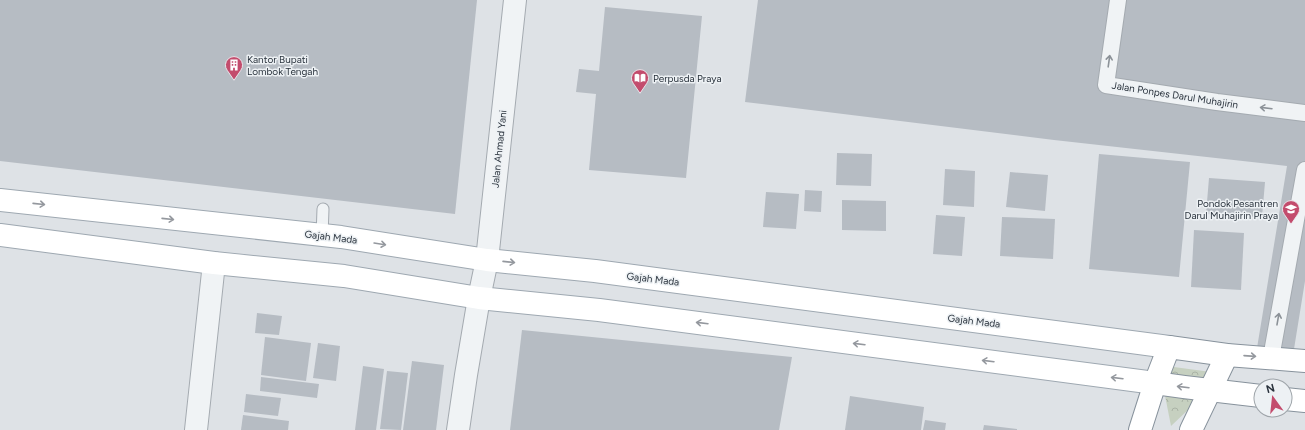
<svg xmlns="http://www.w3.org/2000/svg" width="1305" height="430" font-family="Figtree,sans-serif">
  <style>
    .park { fill: url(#park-crowns) }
    .building { fill: #b6bcc3 }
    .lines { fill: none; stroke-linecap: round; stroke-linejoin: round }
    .service-casing { stroke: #a4aab0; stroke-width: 13 }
    .pedestrian-casing { stroke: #a4aab0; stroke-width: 18 }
    .minor-casing { stroke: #a4aab0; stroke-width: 24 }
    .tertiary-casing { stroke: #a4aab0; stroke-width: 24 }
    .primary-casing { stroke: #9ea8b1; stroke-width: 24 }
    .trunk-casing { stroke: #87929c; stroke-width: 24 }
    .service { stroke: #f0f3f5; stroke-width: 11 }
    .pedestrian { stroke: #f0f3f5; stroke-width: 16 }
    .minor { stroke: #f0f3f5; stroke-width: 22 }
    .tertiary { stroke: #f0f3f5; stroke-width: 22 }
    .primary { stroke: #fff; stroke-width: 22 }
    .trunk { stroke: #fff; stroke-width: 22 }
    .oneway { stroke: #8c9298 }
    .oneway2 { stroke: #94989e }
    .labels { text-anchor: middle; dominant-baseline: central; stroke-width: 3; stroke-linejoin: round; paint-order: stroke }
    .poi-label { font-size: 10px; fill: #29323c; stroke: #edf1f4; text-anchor: start }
    .street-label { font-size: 10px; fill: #29323c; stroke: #edf1f4 }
  </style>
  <defs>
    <pattern id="park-crowns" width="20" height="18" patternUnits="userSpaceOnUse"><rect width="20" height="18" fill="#c6d0c0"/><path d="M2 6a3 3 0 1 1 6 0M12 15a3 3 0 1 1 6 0" fill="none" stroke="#aab3a6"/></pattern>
  </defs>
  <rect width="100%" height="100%" fill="#dee2e6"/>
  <path class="park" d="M1159,365L1226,374L1171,426Z"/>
  <g class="building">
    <path d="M0,0H477L455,214L0,161Z"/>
    <path d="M758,0H1305V281L1294,349L1257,348L1287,166L1054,140L745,102Z"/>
    <path d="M605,7L702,16L686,178L589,170L596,94L576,92L579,69L599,71Z"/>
    <path d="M837,153L872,154L871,186L836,185Z"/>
    <path d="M1099,154L1190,162L1179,277L1089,269Z"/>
    <path d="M945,169L975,171L974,207L943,205Z"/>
    <path d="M1010,172L1048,175L1045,211L1006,207Z"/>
    <path d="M1209,178L1265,182L1262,217L1206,214Z"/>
    <path d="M805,190L822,191L821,212L804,211Z"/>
    <path d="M766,192L799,194L796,229L763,227Z"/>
    <path d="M842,200L886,201V231L842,230Z"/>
    <path d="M936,215L965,217L962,256L933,254Z"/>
    <path d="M1002,217L1055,219L1053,259L1000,256Z"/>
    <path d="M1194,230L1244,233L1241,290L1191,287Z"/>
    <path d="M257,313L282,316L279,335L255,333Z"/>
    <path d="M522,330L792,357L779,430H510Z"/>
    <path d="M265,337L311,343L306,381L261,375Z"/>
    <path d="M318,343L340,346L336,381L313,378Z"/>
    <path d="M412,361L444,365L436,430H403Z"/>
    <path d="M363,366L384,369L376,430H355Z"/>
    <path d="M387,371L408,373L401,430L380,429Z"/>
    <path d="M261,377L319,384L317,398L260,391Z"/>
    <path d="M246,394L281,398L278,416L244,412Z"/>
    <path d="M850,396L924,407L921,430H845Z"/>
    <path d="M243,415L289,421L288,430H241Z"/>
    <path d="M925,420L946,423L945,430H923Z"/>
    <path d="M984,425L1017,429V430H983Z"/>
  </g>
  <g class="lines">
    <g class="service-casing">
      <path id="service" d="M322,236L323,209"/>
    </g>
    <g class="pedestrian-casing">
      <g id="pedestrian">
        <path d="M1118,0L1106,85L1217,102L1305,113"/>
        <path d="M1271,358L1305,170"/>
      </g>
    </g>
    <g class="minor-casing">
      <g id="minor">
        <path d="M196,430L214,263"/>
        <path d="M458,430L466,375L479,298"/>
      </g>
    </g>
    <g class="tertiary-casing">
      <path id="tertiary" d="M479,298L487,260L515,0"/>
    </g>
    <g class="primary-casing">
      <g id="primary">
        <path d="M0,200L341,237L487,260L595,271L1169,347"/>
        <path d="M0,235L214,263L344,276L479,298L599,310L1155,383"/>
      </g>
    </g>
    <g class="trunk-casing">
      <g id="trunk">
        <path d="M1155,383L1184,387L1261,396"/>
        <path d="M1285,399L1305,401"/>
        <path d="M1140,430L1155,383L1169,347L1227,355L1305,361"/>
        <path d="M1191,430L1227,355"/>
      </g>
    </g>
    <use href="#service" class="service"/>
    <use href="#pedestrian" class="pedestrian"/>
    <use href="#minor" class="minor"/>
    <use href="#tertiary" class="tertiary"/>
    <use href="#primary" class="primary"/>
    <use href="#trunk" class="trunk"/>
  </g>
  <defs><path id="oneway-shaft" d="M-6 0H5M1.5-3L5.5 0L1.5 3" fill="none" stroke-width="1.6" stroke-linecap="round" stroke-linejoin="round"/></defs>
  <g class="oneway">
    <use href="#oneway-shaft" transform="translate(1109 61) rotate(-82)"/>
    <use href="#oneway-shaft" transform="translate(1266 108) rotate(-173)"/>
    <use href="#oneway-shaft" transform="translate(1278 319) rotate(-80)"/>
  </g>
  <g class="oneway2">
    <use href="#oneway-shaft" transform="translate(39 204) rotate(6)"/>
    <use href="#oneway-shaft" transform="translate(168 219) rotate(6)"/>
    <use href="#oneway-shaft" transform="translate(380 244) rotate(9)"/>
    <use href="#oneway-shaft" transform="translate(509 262) rotate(6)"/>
    <use href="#oneway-shaft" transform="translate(702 323) rotate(-173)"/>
    <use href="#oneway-shaft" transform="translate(859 344) rotate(-173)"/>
    <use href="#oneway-shaft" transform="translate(1250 356) rotate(4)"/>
    <use href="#oneway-shaft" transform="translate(988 361) rotate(-173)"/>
    <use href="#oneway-shaft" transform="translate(1117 378) rotate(-173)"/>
    <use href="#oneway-shaft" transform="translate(1183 387) rotate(-173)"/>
  </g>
  <defs>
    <g id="building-pin" transform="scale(0.9)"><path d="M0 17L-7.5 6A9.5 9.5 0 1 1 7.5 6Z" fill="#c34c6d" stroke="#edf1f4"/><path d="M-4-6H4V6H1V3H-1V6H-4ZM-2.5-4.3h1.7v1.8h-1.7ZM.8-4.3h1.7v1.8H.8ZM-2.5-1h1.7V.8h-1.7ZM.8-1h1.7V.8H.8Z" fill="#fff"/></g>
    <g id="library-pin" transform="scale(0.9)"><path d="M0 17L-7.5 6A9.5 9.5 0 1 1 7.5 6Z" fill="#c34c6d" stroke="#edf1f4"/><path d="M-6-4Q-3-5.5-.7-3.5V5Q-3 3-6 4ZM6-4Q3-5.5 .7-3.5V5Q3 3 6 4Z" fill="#fff"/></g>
    <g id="school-pin" transform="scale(0.9)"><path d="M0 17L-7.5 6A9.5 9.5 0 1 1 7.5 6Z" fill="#c34c6d" stroke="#edf1f4"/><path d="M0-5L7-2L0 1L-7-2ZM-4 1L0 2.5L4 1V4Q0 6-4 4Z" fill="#fff"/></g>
  </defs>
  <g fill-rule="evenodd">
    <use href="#building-pin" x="234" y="65"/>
    <use href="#library-pin" x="640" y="78"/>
    <use href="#school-pin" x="1291" y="209"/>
  </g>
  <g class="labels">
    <g class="poi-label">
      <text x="247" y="59">Kantor Bupati<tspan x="247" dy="12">Lombok Tengah</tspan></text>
      <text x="653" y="78">Perpusda Praya</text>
      <text x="1278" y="203" text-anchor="end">Pondok Pesantren<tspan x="1278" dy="12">Darul Muhajirin Praya</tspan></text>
    </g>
    <g class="street-label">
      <text transform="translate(1175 95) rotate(9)">Jalan Ponpes Darul Muhajirin</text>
      <text transform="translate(499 149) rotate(-84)">Jalan Ahmad Yani</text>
      <text transform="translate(331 237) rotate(7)">Gajah Mada</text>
      <text transform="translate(653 279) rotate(7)">Gajah Mada</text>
      <text transform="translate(974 321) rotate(7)">Gajah Mada</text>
    </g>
  </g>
  <g transform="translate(1273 398) rotate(345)"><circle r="19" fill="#edf1f4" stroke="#9fa5aa"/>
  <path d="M0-3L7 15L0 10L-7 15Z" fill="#c34c6d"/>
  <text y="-6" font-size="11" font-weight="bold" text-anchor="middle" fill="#29323c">N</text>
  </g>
</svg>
